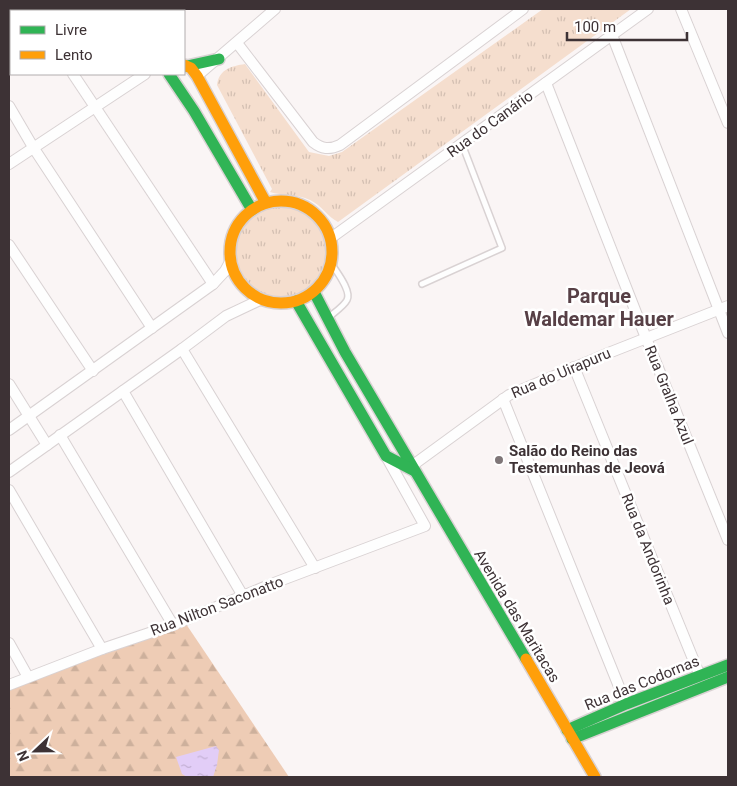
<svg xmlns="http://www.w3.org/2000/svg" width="737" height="786" font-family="Roboto,sans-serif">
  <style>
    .grass { fill: url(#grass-tufts) }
    .forest { fill: url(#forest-firs) }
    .water { fill: url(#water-ripples) }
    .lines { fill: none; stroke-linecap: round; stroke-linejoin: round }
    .lane-casing { stroke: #d9d2d3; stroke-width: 8 }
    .street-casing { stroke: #d9d2d3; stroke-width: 12 }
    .fast-casing { stroke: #d9d2d3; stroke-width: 14 }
    .slow-casing { stroke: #d9d2d3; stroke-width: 14 }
    .lane { stroke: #fefefe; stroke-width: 5 }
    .street { stroke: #fefefe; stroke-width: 10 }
    .fast { stroke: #30b455; stroke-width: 11 }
    .slow { stroke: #ff9f0a; stroke-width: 11 }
    .poi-dot { fill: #7f7678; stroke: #fff; stroke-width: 2 }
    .labels { text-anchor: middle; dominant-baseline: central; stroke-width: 5; stroke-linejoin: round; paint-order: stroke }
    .street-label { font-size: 15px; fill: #3d3235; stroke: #fff }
    .poi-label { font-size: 15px; font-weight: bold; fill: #3d3235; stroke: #fff; text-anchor: start }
    .district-label { font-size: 20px; font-weight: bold; fill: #574046; stroke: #fff }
  </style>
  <defs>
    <pattern id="grass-tufts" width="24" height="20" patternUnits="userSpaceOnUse" patternTransform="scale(1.25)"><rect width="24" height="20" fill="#f5dece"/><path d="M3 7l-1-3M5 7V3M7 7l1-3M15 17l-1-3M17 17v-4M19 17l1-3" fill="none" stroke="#d3bfb2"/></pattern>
    <pattern id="forest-firs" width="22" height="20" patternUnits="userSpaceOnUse" patternTransform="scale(1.25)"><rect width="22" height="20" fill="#eeccb5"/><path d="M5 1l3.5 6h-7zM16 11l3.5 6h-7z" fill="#cdb09c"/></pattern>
    <pattern id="water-ripples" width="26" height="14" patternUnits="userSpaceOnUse" patternTransform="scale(1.25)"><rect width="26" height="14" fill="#e2cdf7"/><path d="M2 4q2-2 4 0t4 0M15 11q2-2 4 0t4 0" fill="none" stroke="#c3b0d4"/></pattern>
  </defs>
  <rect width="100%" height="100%" fill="#faf5f5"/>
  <g class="grass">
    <path d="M543,9H631L338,222C328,217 321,205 310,200C297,194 282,196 270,192L272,189L217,85C219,69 232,66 245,64L309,152L329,156L342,152Z"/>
    <circle cx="280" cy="251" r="46"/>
  </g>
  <path class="forest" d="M184,621L289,777H9V689Z"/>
  <path class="water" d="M216,746L219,750L217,765L213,777H187L182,774L176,757Z"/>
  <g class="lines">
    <g class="lane-casing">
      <g id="lane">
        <path d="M422,284L502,248L462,144"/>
        <path d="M329,317C335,312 344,306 347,300C352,291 336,271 331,263"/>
      </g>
    </g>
    <g class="street-casing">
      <g id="street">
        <path d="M681,9L728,123"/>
        <path d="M54,11V9"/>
        <path d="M612,35L728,333"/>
        <path d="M237,43L313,142C322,149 329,150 340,145L523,9"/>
        <path d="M73,74L213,284"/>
        <path d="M197,76L275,9"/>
        <path d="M546,83L646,338L728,540"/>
        <path d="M9,106L33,147L152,328"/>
        <path d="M9,164L145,74"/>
        <path d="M331,238L648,9"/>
        <path d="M9,245L93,371"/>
        <path d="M182,349L315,568"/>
        <path d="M574,367L700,676"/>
        <path d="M9,384L47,445"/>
        <path d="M123,391L243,596"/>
        <path d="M503,399L626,704"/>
        <path d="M9,430L213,284L225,271L231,260"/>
        <path d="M60,435L173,625"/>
        <path d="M409,468L509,395L611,352L728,306"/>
        <path d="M9,472L182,349L226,316L262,299"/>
        <path d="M9,490L102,649"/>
        <path d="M9,643L28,677"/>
        <path d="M9,685L102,649L173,625L274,583L425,526L386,456"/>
      </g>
    </g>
    <g class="fast-casing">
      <g id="fast">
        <path d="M82,9L88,11"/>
        <path d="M187,66L219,59"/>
        <path d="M169,74L194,111L252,210"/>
        <path d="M314,292L345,352L526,659"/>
        <path d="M296,301L386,456L413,470"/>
        <path d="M567,730L626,704L728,665"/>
        <path d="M572,739L728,677"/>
      </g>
    </g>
    <g class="slow-casing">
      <g id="slow">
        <path d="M184,65L191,68L197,76L266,203"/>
        <circle cx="281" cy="252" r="51"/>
        <path d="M526,659L595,777"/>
      </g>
    </g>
    <use href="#lane" class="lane"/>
    <use href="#street" class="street"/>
    <use href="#fast" class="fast"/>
    <use href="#slow" class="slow"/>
  </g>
  <circle class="poi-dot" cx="499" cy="460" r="5"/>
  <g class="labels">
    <g class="street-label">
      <text transform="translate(490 124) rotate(-36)">Rua do Canário</text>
      <text transform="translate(561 373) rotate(-23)">Rua do Uirapuru</text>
      <text transform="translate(669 395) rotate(68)">Rua Gralha Azul</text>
      <text transform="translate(648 549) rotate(68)">Rua da Andorinha</text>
      <text transform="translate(217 606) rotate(-21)">Rua Nilton Saconatto</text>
      <text transform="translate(517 616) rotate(59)">Avenida das Maritacas</text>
      <text transform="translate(642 683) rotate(-22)">Rua das Codornas</text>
    </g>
    <g class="poi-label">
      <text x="509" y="451">Salão do Reino das<tspan x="509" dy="17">Testemunhas de Jeová</tspan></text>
    </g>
    <g class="district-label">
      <text x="599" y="296">Parque<tspan x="599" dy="23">Waldemar Hauer</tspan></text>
    </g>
  </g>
  <rect width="737" height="786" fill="none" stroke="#3d3235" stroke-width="20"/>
  <rect x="10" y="10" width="175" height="65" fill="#ffffff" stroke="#b1adae"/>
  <rect x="20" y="26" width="25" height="8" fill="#30b455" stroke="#b1adae"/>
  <text x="55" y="35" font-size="15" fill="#3d3235">Livre</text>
  <rect x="20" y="51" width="25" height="8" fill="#ff9f0a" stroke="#b1adae"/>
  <text x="55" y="60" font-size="15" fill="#3d3235">Lento</text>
  <g transform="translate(35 751) rotate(248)" stroke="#ffffff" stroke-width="4" paint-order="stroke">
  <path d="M0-4L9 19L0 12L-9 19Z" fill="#3d3235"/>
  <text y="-8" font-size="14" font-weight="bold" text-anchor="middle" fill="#3d3235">N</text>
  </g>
  <path d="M567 32v8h120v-8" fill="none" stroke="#3d3235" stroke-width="2.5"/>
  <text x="574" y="32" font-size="15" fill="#3d3235" stroke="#ffffff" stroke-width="4" paint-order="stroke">100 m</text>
</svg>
